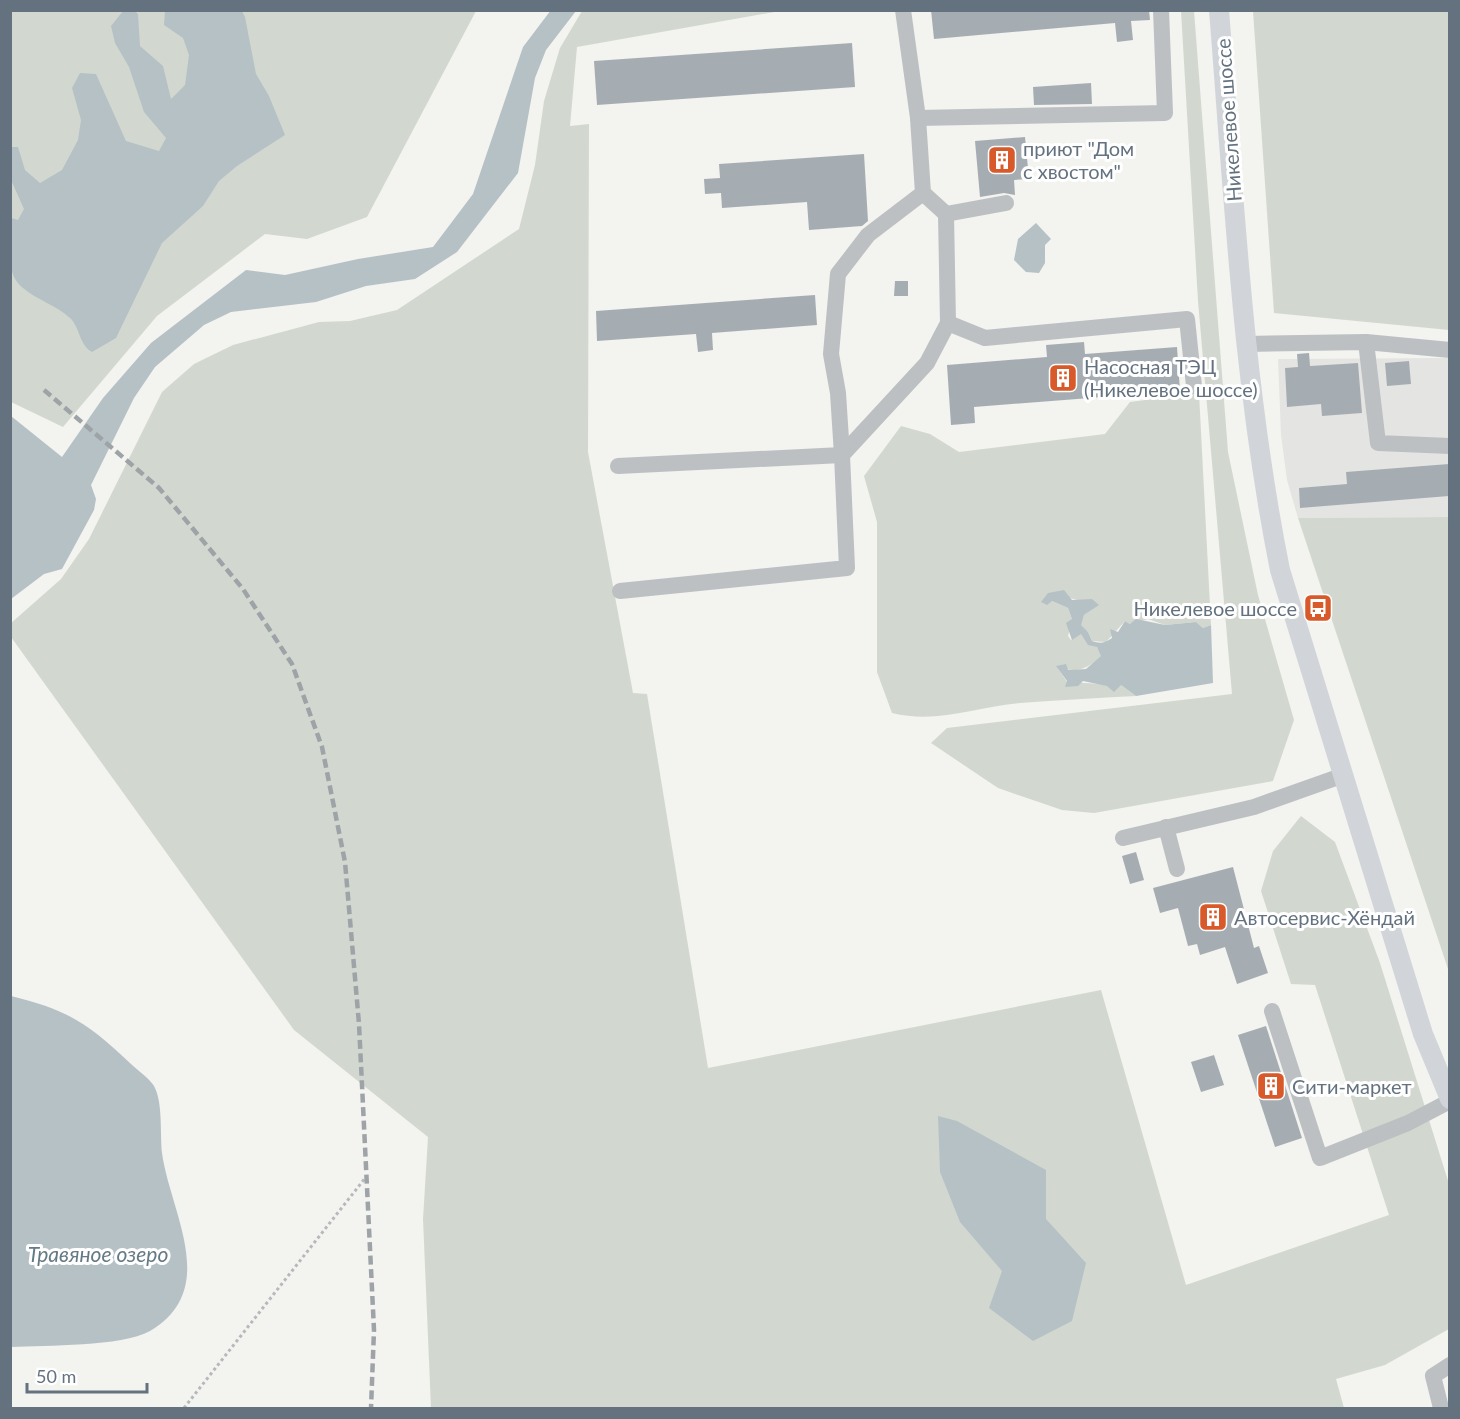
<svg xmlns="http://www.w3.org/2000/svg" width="1460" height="1419" font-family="Lato,sans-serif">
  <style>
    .built { fill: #e4e5e3 }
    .green { fill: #d2d8cf }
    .water { fill: #b6c1c6 }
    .building { fill: #a6adb2 }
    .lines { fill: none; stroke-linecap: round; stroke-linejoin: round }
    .path { stroke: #b6b9bb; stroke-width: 3; stroke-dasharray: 3 3; stroke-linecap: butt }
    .minor { stroke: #bcc0c3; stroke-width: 16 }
    .major { stroke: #d1d5d9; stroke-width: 20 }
    .rail { stroke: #9ea3a8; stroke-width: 4.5; stroke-dasharray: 9 4.5; stroke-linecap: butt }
    .labels { text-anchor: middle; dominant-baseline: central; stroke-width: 6; stroke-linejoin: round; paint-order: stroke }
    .street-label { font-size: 20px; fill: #64727f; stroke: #fff }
    .poi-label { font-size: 20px; fill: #64727f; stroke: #fff; text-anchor: start }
    .water-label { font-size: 21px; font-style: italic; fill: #647a84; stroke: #fff }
  </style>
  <rect width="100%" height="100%" fill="#f3f3ef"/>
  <path class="built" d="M1449,358V517L1298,518L1287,480L1281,435L1278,359Z"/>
  <g class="green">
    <path d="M10,11H476L367,217L307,239L265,234L157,316L63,427L11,402Z"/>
    <path d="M582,11H780L577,47L570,126L589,124L588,452L633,693L647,694L708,1068L1101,990L1186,1285L1389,1215L1315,985L1291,984L1261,891L1273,851L1301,816L1335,842L1380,963L1449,1184V1329L1385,1365L1336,1379L1344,1408H431L423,1219L428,1137L294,1030L11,637L10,624L61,579L89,539L162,392L194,364L233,345L319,322L350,321L397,310L519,229L535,165L544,101L560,48Z"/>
    <path d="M1181,11H1194L1228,452L1258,595L1294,720L1273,781L1094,813L1062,810L998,788L931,743L947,728L1232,694L1198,301Z"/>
    <path d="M1253,11H1449V330L1274,313Z"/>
    <path d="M1199,393L1211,625L1203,628L1196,622L1165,625L1148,619L1130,624L1125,621L1106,642L1092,641L1088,632L1080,626L1084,615L1098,605L1049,593L1042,602L1052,601L1068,608L1072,619L1068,636L1071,640L1081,633L1097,647L1102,656C1085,670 1078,673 1057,667L1067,682L1121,685L1136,696C1097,698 1058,700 1020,703C974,707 938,724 892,713L877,672V522L864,476L901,426L930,434L959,452L1105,434L1130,402Z"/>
    <path d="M1449,517H1450L1449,972L1298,518Z"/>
  </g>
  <g class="water">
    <path d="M196,10L242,11L245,17L256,74L269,96L285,135L237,166L219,181L203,206L162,243L116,338L92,352C79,345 80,327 70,318C56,305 37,300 23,288C4,274 10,240 11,218L18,220L24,209L11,180V147H18L25,170L40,183L62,170L78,140L81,120L72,88L80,73L96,74L126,141L159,151L166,138L144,112L129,67L115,43L111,26L123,11H135L138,14L140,46L163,66L171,99L185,85L189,55L183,38L164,25L165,11Z"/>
    <path d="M551,10L576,11L546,50L535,78L518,173L457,252L415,279L366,286L316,302L231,312L204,325L155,367L134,398L91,485L96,499L94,510L62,569L44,574L11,599V416L62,457L103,398L151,343L246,270L285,275L358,259L433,247L473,194L523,47Z"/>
    <path d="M1036,223L1051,239L1045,245V263L1039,273L1026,272L1014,260L1018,239Z"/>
    <path d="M1064,590L1072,600L1092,599L1099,605L1084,615L1081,625L1088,632L1092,641C1100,644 1105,643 1112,638L1110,629L1118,632L1125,621L1130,624L1136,619L1165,625L1196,622L1203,628L1211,625L1213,683L1136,696L1121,685L1114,692L1107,686L1083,681L1078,686L1065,687L1067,681L1056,666L1066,664L1068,670L1086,669L1101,656L1097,647L1088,645L1081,634L1072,640L1066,623L1072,619L1068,608L1052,601L1047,605L1041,602L1048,593Z"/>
    <path d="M11,996C68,1010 88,1023 131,1064C137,1070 149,1078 154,1086C163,1102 160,1134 162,1153C170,1212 221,1289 150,1331C121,1347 46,1345 11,1347Z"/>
    <path d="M938,1116L957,1121L1046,1170V1219L1086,1263L1072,1321L1033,1341L989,1308L1002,1271L960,1222L940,1172Z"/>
  </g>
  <g class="building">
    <path d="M931,10H1149L1150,20L1131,21L1133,40L1117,42L1115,23L934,39Z"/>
    <path d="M852,43L855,87L597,105L594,61Z"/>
    <path d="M1091,83L1092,104L1034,105L1033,87Z"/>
    <path d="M1025,137L1029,179L1014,180L1015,195L1004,193L980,197L975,141Z"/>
    <path d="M864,154L868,221L862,226L809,230L807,202L722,208L721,193L705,194L704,179L720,178L719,164Z"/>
    <path d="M895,281H908V296H894Z"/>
    <path d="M815,295L817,325L712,333L713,350L698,352L696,334L597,341L596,311Z"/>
    <path d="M1084,342L1085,354L1177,347L1180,391L974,407L975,423L951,425L947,365L1047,357L1046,345Z"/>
    <path d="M1309,353L1310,366L1358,363L1362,413L1322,416L1321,404L1287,407L1285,368L1298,367L1297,354Z"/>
    <path d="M1409,361L1411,384L1387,386L1385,363Z"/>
    <path d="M1449,464V496L1300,508L1299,488L1347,484L1346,472Z"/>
    <path d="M1136,852L1144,880L1130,884L1122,856Z"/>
    <path d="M1233,867L1254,948L1259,946L1268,973L1237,984L1225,947L1200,955L1197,944L1188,946L1178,908L1160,913L1153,888Z"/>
    <path d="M1266,1026L1302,1138L1275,1147L1238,1035Z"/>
    <path d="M1214,1055L1224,1085L1201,1092L1191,1062Z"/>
  </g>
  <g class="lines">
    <path class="path" d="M184,1408L366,1177"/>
    <g class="minor">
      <path d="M918,118L1165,113L1161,10"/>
      <path d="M946,214L1006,203"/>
      <path d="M948,323L985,338L1187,319L1194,386"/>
      <path d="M1366,342L1378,443L1450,446"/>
      <path d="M1245,344L1366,342L1450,350"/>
      <path d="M618,466L842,455L838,393L831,354L838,274L868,235L923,193L918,118L903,10"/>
      <path d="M620,591L847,568L842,455L927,363L948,323L946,214L923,193"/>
      <path d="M1166,827L1177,869"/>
      <path d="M1123,838L1254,807L1344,775"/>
      <path d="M1272,1011L1320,1158L1408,1123L1450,1101"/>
      <path d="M1441,1408L1433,1376L1450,1365"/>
    </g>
    <path class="major" d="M1219,10C1234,198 1243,386 1280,570L1423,1034L1450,1099"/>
    <path class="rail" d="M44,390L159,488L243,589L292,664L322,747L345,862L359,1024L374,1330L371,1408"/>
  </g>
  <defs>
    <g id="building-square" transform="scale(1.5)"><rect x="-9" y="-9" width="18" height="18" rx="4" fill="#d85a2b" stroke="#fff"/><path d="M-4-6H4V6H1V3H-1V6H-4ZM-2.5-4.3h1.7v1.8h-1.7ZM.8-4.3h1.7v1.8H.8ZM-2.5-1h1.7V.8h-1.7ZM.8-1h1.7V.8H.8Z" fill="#fff"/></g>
    <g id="bus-square" transform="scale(1.5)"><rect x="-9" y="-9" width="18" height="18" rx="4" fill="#d85a2b" stroke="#fff"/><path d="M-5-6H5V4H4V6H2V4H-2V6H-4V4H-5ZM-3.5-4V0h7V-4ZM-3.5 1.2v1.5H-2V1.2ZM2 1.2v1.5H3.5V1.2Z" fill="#fff"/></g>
  </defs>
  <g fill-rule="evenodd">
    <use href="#building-square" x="1002" y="160"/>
    <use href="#building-square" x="1063" y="378"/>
    <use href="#bus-square" x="1318" y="608"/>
    <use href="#building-square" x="1213" y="917"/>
    <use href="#building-square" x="1271" y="1086"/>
  </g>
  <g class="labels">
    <g class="street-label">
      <text transform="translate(1228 120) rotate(-94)">Никелевое шоссе</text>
    </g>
    <g class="poi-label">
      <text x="1023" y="148">приют "Дом<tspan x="1023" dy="23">с хвостом"</tspan></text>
      <text x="1084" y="366">Насосная ТЭЦ<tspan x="1084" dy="23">(Никелевое шоссе)</tspan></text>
      <text x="1297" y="608" text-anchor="end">Никелевое шоссе</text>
      <text x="1234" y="917">Автосервис-Хёндай</text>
      <text x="1292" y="1086">Сити-маркет</text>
    </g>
    <g class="water-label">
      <text x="98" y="1253">Травяное озеро</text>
    </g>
  </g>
  <rect width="1460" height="1419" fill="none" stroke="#64727f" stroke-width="24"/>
  <path d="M27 1383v9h120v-9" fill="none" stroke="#64727f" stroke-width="3"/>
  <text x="36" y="1383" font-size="18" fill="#64727f" stroke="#ffffff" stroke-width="4.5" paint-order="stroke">50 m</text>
</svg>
